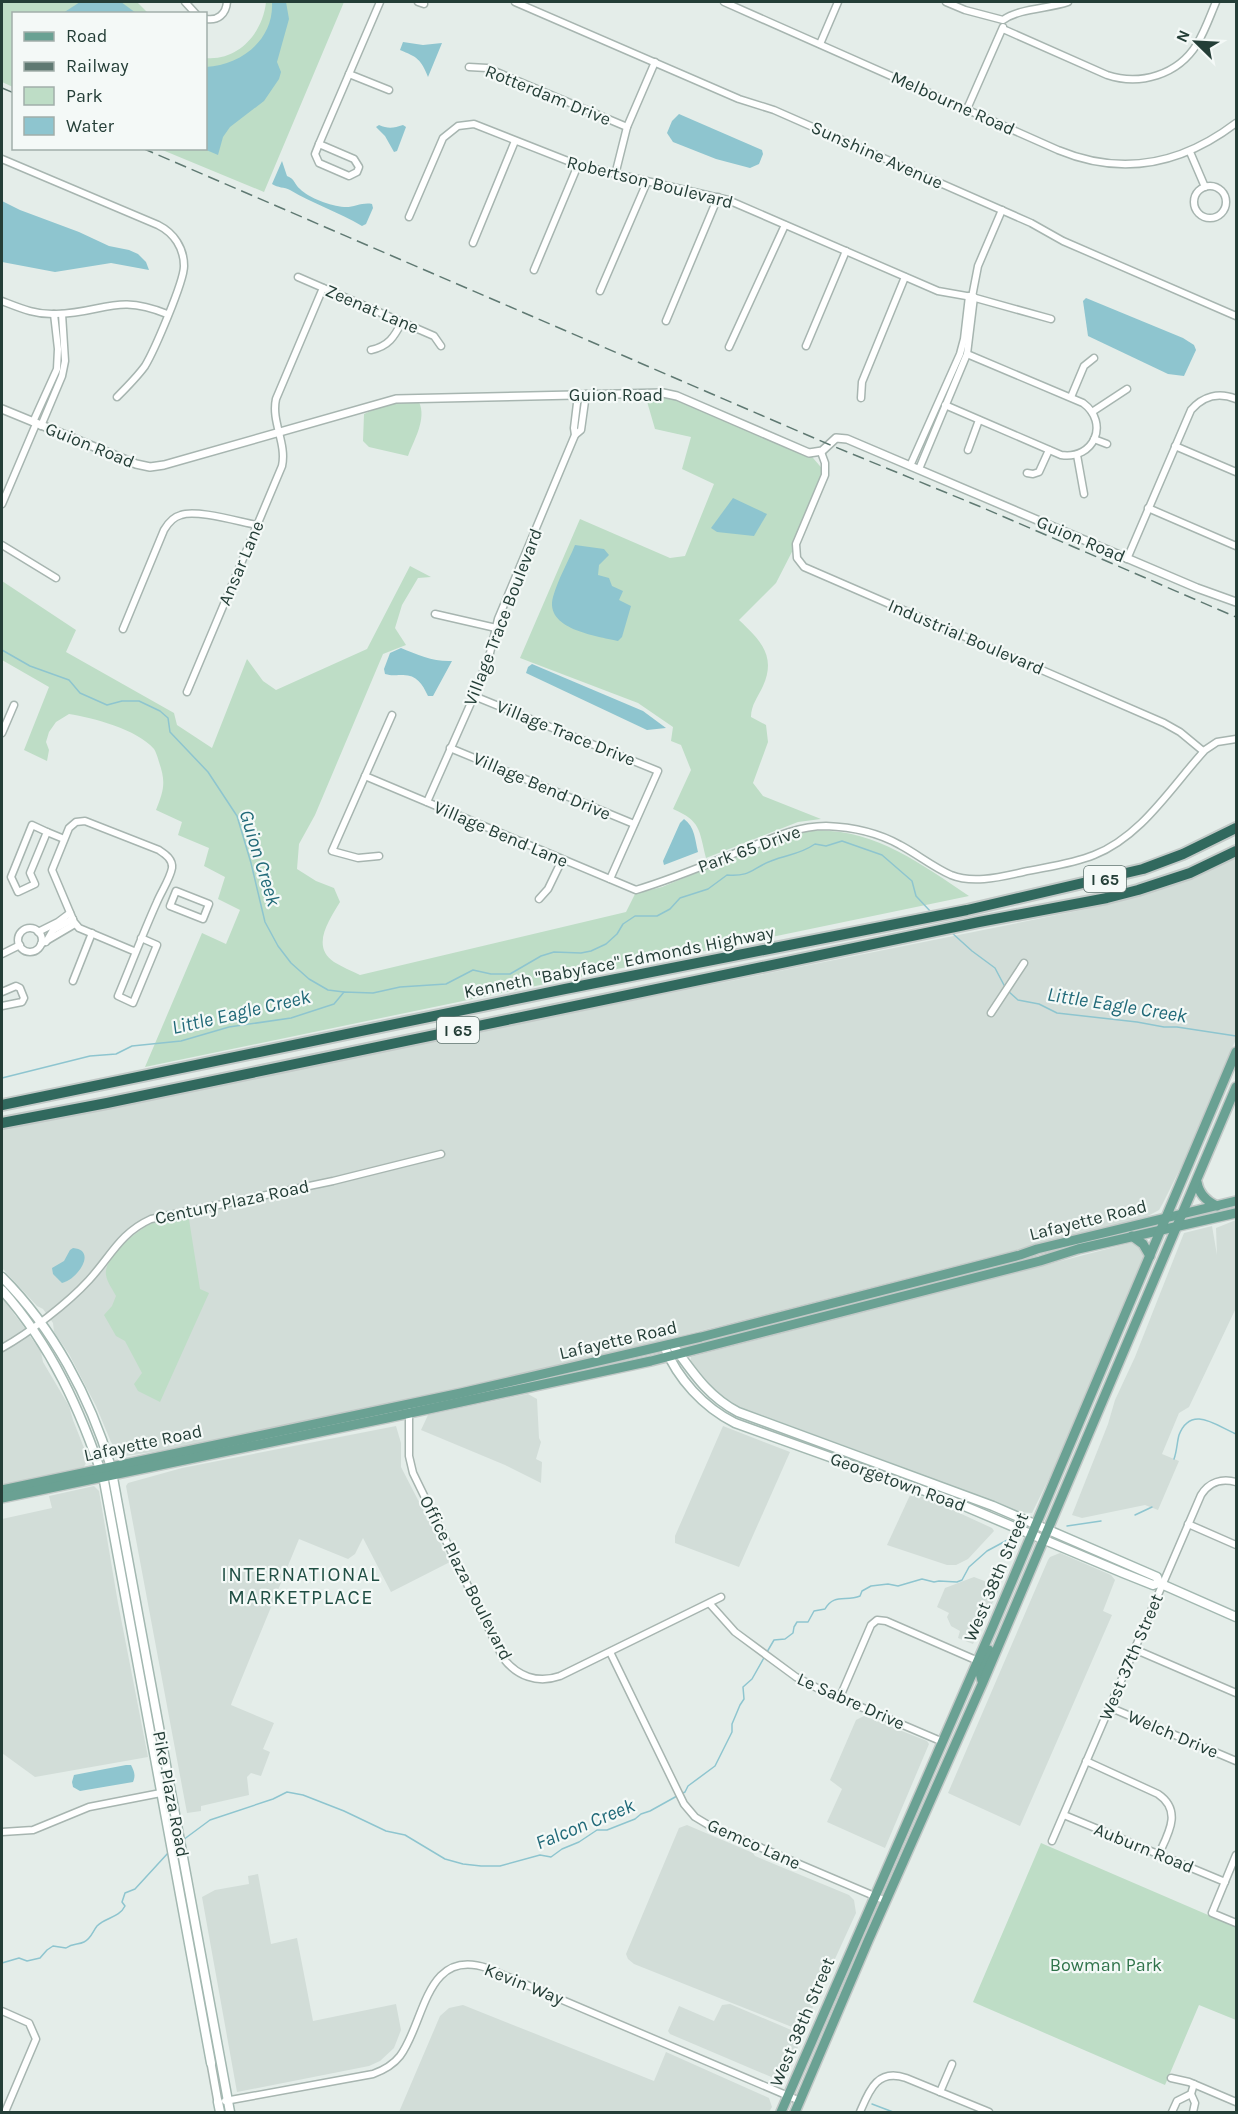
<svg xmlns="http://www.w3.org/2000/svg" width="1238" height="2114" font-family="Karla,sans-serif">
  <style>
    .built { fill: #d2ddd8 }
    .green { fill: #beddc6 }
    .water { fill: #8ec5cf }
    .lines { fill: none; stroke-linecap: round; stroke-linejoin: round }
    .stream { stroke: #8ec5cf; stroke-width: 1.5 }
    .minor-casing { stroke: #a7b5b0; stroke-width: 9 }
    .tertiary-casing { stroke: #a7b5b0; stroke-width: 10 }
    .secondary-casing { stroke: #a3b8b1; stroke-width: 11 }
    .primary-casing { stroke: #c2c9c7; stroke-width: 12 }
    .motorway-casing { stroke: #c2c9c7; stroke-width: 14 }
    .minor { stroke: #fff; stroke-width: 6 }
    .tertiary { stroke: #fff; stroke-width: 7 }
    .secondary { stroke: #fff; stroke-width: 8 }
    .primary { stroke: #6aa193; stroke-width: 9 }
    .motorway { stroke: #31695e; stroke-width: 10 }
    .rail { stroke: #5f7972; stroke-width: 1.5; stroke-dasharray: 12 6; stroke-linecap: butt }
    .labels { text-anchor: middle; dominant-baseline: central; stroke-width: 4.5; stroke-linejoin: round; paint-order: stroke }
    .shield { fill: #f4f9f7; stroke: #627671; stroke-width: 1.5 }
    .shield-label { font-size: 16px; font-weight: bold; fill: #243e37 }
    .street-label { font-size: 18px; fill: #243e37; stroke: #f4f9f7 }
    .park-label { font-size: 18px; fill: #2f734a; stroke: #f4f9f7 }
    .water-label { font-size: 20px; font-style: italic; fill: #206978; stroke: #f4f9f7 }
    .neighbourhood-label { font-size: 20px; letter-spacing: 1.5px; fill: #204f44; stroke: #f4f9f7 }
  </style>
  <rect width="100%" height="100%" fill="#e4ede9"/>
  <g class="built">
    <path d="M1236,858V1039L1188,1153L1163,1203L1159,1210L1146,1217L637,1347L364,1410L192,1446L126,1456L119,1454L111,1442L96,1406L69,1354L54,1332L53,1323L43,1309L37,1306L2,1268V1128L1087,909L1166,888L1195,878Z"/>
    <path d="M1236,1220V1308L1189,1407L1179,1413L1162,1454L1179,1461L1158,1510L1145,1505L1082,1518L1072,1515L1108,1424L1115,1400L1135,1357L1184,1233L1212,1226L1217,1255L1216,1228Z"/>
    <path d="M1134,1242L1139,1244L1144,1256L1061,1454L1032,1513L1017,1512L868,1454L744,1409L715,1392L690,1364L691,1357Z"/>
    <path d="M2,1298L21,1323L41,1352L43,1362L69,1406L73,1420L88,1458L84,1467L2,1486Z"/>
    <path d="M528,1394L537,1399L539,1438L541,1442L536,1459L542,1462L541,1483L505,1465L421,1430L428,1415Z"/>
    <path d="M396,1426L401,1443V1467L450,1562L391,1592L363,1538L355,1554L348,1559L299,1539L232,1702L231,1705L274,1723L263,1749L270,1752L261,1776L251,1773L247,1777L249,1795L201,1806V1811L187,1813L126,1486L128,1483L182,1468Z"/>
    <path d="M723,1426L790,1452L739,1567L675,1543V1536Z"/>
    <path d="M94,1486L99,1491L118,1603L148,1757L35,1777L2,1753V1519L52,1508L49,1496Z"/>
    <path d="M911,1493L931,1500L992,1528L994,1531L968,1559L956,1565H947L887,1545Z"/>
    <path d="M1060,1553L1111,1575L1115,1580L1103,1611L1112,1615L1020,1826L948,1793L1048,1560L1050,1557Z"/>
    <path d="M974,1577L1000,1587L973,1644L958,1638L960,1631L951,1626L947,1617L949,1613L937,1607L945,1588Z"/>
    <path d="M864,1716L927,1741L929,1744L885,1848L827,1822L842,1789L830,1780L856,1720Z"/>
    <path d="M687,1825L753,1853L755,1856L849,1895L854,1900L856,1913L802,2031L634,1964L628,1959L626,1954L679,1828Z"/>
    <path d="M258,1874L271,1944L297,1938L313,2021L396,2004L401,2030L394,2048L380,2061L369,2066L237,2092L202,1897L215,1890L249,1884L248,1876Z"/>
    <path d="M730,2004L803,2035L783,2082L670,2034L668,2031L679,2006L714,2021L722,2005Z"/>
    <path d="M463,2005L654,2081L666,2052L769,2098L772,2107L769,2112H399L440,2016L449,2008Z"/>
  </g>
  <g class="green">
    <path d="M2,2H137L148,13L14,14L13,87L2,82Z"/>
    <path d="M266,2H344L264,192L160,149L206,148V58C239,61 263,32 266,2Z"/>
    <path d="M668,393L808,452L825,472L796,544L776,583L739,620C759,639 777,655 763,686C758,697 751,705 751,717L766,725L768,742L753,783L763,796L821,819L798,822L706,858C699,830 701,821 673,809L691,770L681,745L671,741L673,727L638,703L520,658L580,519L670,558L685,556L714,484L682,469L691,437L655,429L646,398Z"/>
    <path d="M411,401L419,402C427,419 414,440 408,456L369,447L363,441L364,414L382,406Z"/>
    <path d="M410,566L431,577L418,578L402,605L395,628L406,645L383,654L315,815L299,844L297,869L316,881L334,888L340,902C330,919 310,946 334,962C342,967 352,971 360,975L626,912L635,894L662,887L793,833C862,820 914,859 969,896L145,1067L202,933L226,944L240,910L218,899L225,877L204,866L209,848L178,835L182,822L156,810C164,790 166,782 159,762C158,758 156,752 154,749C137,729 93,718 69,714L56,722L49,732L46,742L49,750L47,761L24,750L49,687L2,660V581L76,630L66,652L174,713L177,725L212,748L247,659L263,681L276,690L367,649Z"/>
    <path d="M188,1213L200,1289L209,1293L160,1402L138,1391L134,1384L142,1373L125,1341L116,1336L104,1315L112,1306L116,1296C113,1290 107,1282 106,1275C103,1257 141,1227 156,1221C165,1216 178,1216 188,1213Z"/>
    <path d="M1041,1843L1236,1927V2020L1199,2005L1165,2085L973,2002Z"/>
  </g>
  <g class="water">
    <path d="M80,2H121L136,13H63Z"/>
    <path d="M272,2H286L289,19L277,62L281,72L279,79L264,101L230,127L223,137L218,155L204,149L206,67C241,65 274,40 272,2Z"/>
    <path d="M403,42L423,45L442,43L428,77C421,59 417,57 400,50Z"/>
    <path d="M679,114L762,150L763,154L759,164L750,168L716,159L673,142L667,133L672,121Z"/>
    <path d="M379,125C388,129 394,128 403,125L406,127L397,151L394,152L385,136L376,127Z"/>
    <path d="M282,161L287,176C295,179 294,184 300,189C309,198 331,206 344,207C353,208 362,202 372,204L373,208L366,224L362,226C339,212 313,204 290,190C284,187 278,188 272,184Z"/>
    <path d="M2,201L20,210L79,232L109,246L129,250L138,254L146,262L149,270L111,263L55,272L2,262Z"/>
    <path d="M1086,298L1183,338L1194,345L1196,350L1184,376L1168,374L1088,336L1083,301Z"/>
    <path d="M733,498L767,514L754,536L717,532L711,528Z"/>
    <path d="M575,545L604,549L609,555L599,565L598,575L609,578L612,586L623,591L619,600L631,606L622,637L618,641C596,636 544,629 553,597C558,579 568,562 575,545Z"/>
    <path d="M401,648C418,655 434,662 452,661L433,696H428C422,683 416,674 401,675C394,675 392,676 385,674L384,669L390,653Z"/>
    <path d="M532,664L643,711L666,728L647,730L526,673L528,667Z"/>
    <path d="M684,819C695,827 695,840 698,852L664,865L663,861L680,823Z"/>
    <path d="M73,1248C98,1250 77,1280 62,1283L53,1274L52,1268L64,1261L70,1250Z"/>
    <path d="M126,1765H131C134,1771 136,1775 133,1782L80,1791L73,1787L72,1782L74,1775Z"/>
  </g>
  <g class="lines">
    <g class="stream">
      <path d="M2,650L30,666L69,680L80,693L107,705L122,701H139L160,711L168,718L170,732L208,772L237,816L251,863L265,922L278,946L291,963L309,979L328,990L344,992"/>
      <path d="M951,932L972,951L995,968L1005,987"/>
      <path d="M1008,991L1018,1000L1039,1004L1057,1013L1137,1022L1164,1027H1177L1236,1036"/>
      <path d="M2,1078L90,1056L116,1054L132,1046L181,1041L229,1027L291,1018L334,1004L344,992L373,993L400,987L446,984L473,970L491,974H510L541,956L554,952L581,953L591,951L606,944L617,934L623,924L635,916H657L670,909L680,898L708,889L727,875C751,877 752,868 771,861C788,854 799,855 815,844L826,846L842,841L882,855L912,881L916,896L931,912"/>
      <path d="M1174,1459C1177,1451 1177,1442 1179,1435C1191,1404 1217,1426 1236,1434"/>
      <path d="M1135,1515L1152,1507"/>
      <path d="M1067,1526L1101,1521"/>
      <path d="M767,1652L774,1640L785,1639L793,1633L794,1627L797,1622H808L814,1611L825,1609C834,1593 846,1602 860,1596L862,1591L871,1586L888,1584L898,1586L922,1579L934,1582L939,1581L957,1582L962,1580L969,1567L987,1551L1013,1537"/>
      <path d="M681,1794L685,1792L688,1786L715,1766L732,1732V1724L740,1705L744,1699L743,1687L752,1679L765,1656"/>
      <path d="M183,1840L210,1820L273,1799L287,1792L303,1795L344,1811L386,1831L405,1835L445,1859L463,1864L481,1866H500L540,1855L551,1857L562,1849L579,1842L597,1830H607L635,1819L641,1814L650,1811L677,1796"/>
      <path d="M2,1963L19,1958L27,1961L40,1958L47,1950L53,1946L66,1948C73,1943 78,1945 84,1942C91,1939 93,1931 97,1926C106,1917 119,1918 125,1906L122,1902L125,1893L135,1889L168,1853"/>
      <path d="M872,2104L893,2112"/>
    </g>
    <g class="minor-casing">
      <g id="minor">
        <path d="M185,2L196,14"/>
        <path d="M418,2L424,4"/>
        <path d="M515,2L739,99L774,110L1031,223L1063,241L1236,316"/>
        <path d="M724,2L1058,150C1123,177 1182,164 1236,123"/>
        <path d="M946,2L965,10L1003,20C1020,8 1048,9 1068,2"/>
        <path d="M206,19C218,21 226,14 227,2"/>
        <path d="M1003,29L1107,75C1140,86 1178,75 1197,44C1205,31 1210,16 1216,2"/>
        <path d="M820,44L838,2"/>
        <path d="M469,67L487,68L627,127"/>
        <path d="M349,74L389,90"/>
        <path d="M967,109L1003,27"/>
        <path d="M319,144L380,2"/>
        <path d="M319,144L354,159L359,167L357,172L349,176L319,163L315,154Z"/>
        <path d="M1190,152L1205,187"/>
        <path d="M2,159L158,225C174,233 184,248 184,266C184,282 154,351 145,366C137,377 127,387 117,397"/>
        <path d="M615,175L627,127L655,62"/>
        <circle cx="1210" cy="202" r="16"/>
        <path d="M409,217L443,138L458,126L474,124L578,165L728,200L938,291L972,297L1051,319"/>
        <path d="M473,243L515,141"/>
        <path d="M534,270L578,165"/>
        <path d="M298,277L434,336L441,346"/>
        <path d="M600,291L647,182"/>
        <path d="M972,297L978,266L1002,210"/>
        <path d="M2,301C20,308 36,315 56,314C104,313 116,293 167,314"/>
        <path d="M666,321L718,197"/>
        <path d="M806,346L846,251"/>
        <path d="M729,347L785,225"/>
        <path d="M371,350C389,346 394,337 402,322"/>
        <path d="M1071,397L1084,366L1094,358"/>
        <path d="M861,398L862,382L905,277"/>
        <path d="M945,405L1061,455C1094,460 1110,423 1083,403L967,354"/>
        <path d="M1092,412L1127,389"/>
        <path d="M33,422L57,369L58,349L54,314"/>
        <path d="M41,426L62,376L65,361L62,314"/>
        <path d="M575,435L581,430L586,394"/>
        <path d="M1094,439L1107,444"/>
        <path d="M1175,446L1236,472"/>
        <path d="M968,450L979,420"/>
        <path d="M821,452L825,463V475L796,544L797,558L804,567L1164,723L1180,732L1203,751"/>
        <path d="M1077,455L1084,494"/>
        <path d="M910,466L960,354L964,339L969,296"/>
        <path d="M919,469L967,354L974,297"/>
        <path d="M1027,473L1033,474L1039,472L1049,450"/>
        <path d="M2,504L36,424"/>
        <path d="M1148,508L1236,546"/>
        <path d="M2,545L56,578"/>
        <path d="M1127,559L1191,410C1203,396 1219,392 1236,399"/>
        <path d="M435,614L496,628"/>
        <path d="M123,629L164,530C168,523 173,517 181,515C196,509 240,522 257,525"/>
        <path d="M187,692L282,466C287,443 271,422 276,399L323,288"/>
        <path d="M474,696L658,771L610,879"/>
        <path d="M2,733L14,705"/>
        <path d="M450,748L634,824"/>
        <path d="M365,776L636,890C673,879 708,864 743,850C770,839 796,826 826,826C852,827 877,832 900,845C917,854 933,867 951,875C973,884 1000,877 1023,872C1046,867 1072,864 1094,855C1142,836 1171,787 1205,750L1217,742L1236,739"/>
        <path d="M427,802L474,696L490,653L498,619L575,435L574,428L578,395"/>
        <path d="M32,825L47,832L30,873L35,884L18,892L11,877Z"/>
        <path d="M47,832L64,839"/>
        <path d="M379,856L358,858L332,851L392,715"/>
        <path d="M176,891L209,904L203,919L170,906Z"/>
        <path d="M539,899L548,889L562,860"/>
        <circle cx="30" cy="940" r="12"/>
        <path d="M38,932L58,922L70,913"/>
        <path d="M46,942L53,930L73,919"/>
        <path d="M41,944L75,924"/>
        <path d="M136,952L79,928L74,922L52,870L69,828L76,822L85,821L159,850C165,854 173,859 172,868C170,879 161,892 157,902C143,933 131,965 118,996L133,1003L157,945L141,938"/>
        <path d="M2,954L20,945"/>
        <path d="M73,981L92,933"/>
        <path d="M2,992L16,986L20,988L24,998L22,1002L2,1006"/>
        <path d="M991,1013L1024,963"/>
        <path d="M2,1348C29,1333 68,1303 89,1280C111,1256 120,1233 151,1219L333,1181L441,1154"/>
        <path d="M409,1411V1456L413,1473L503,1658C517,1676 537,1684 560,1676L721,1597"/>
        <path d="M1188,1524L1236,1545"/>
        <path d="M710,1604L735,1632L796,1677L821,1690L943,1742"/>
        <path d="M1134,1649L1236,1693"/>
        <path d="M610,1652L684,1804L695,1817L710,1826L886,1901"/>
        <path d="M840,1697L871,1625L877,1620L886,1621L978,1661"/>
        <path d="M1109,1707L1236,1761"/>
        <path d="M1086,1761L1158,1794C1183,1811 1168,1834 1158,1856"/>
        <path d="M1064,1815L1225,1882"/>
        <path d="M2,1832L33,1830L89,1807L171,1791"/>
        <path d="M1052,1841L1201,1495C1209,1482 1222,1478 1236,1482"/>
        <path d="M1236,1855L1212,1913L1236,1923"/>
        <path d="M2,2011L29,2023L36,2039L5,2112"/>
        <path d="M1171,2078L1189,2082L1236,2102"/>
        <path d="M940,2092L952,2064"/>
        <path d="M1191,2094L1195,2103L1193,2112"/>
        <path d="M225,2101L373,2074C384,2070 393,2065 400,2056C425,2023 425,1947 487,1968L800,2101"/>
        <path d="M860,2112C869,2091 877,2068 906,2078L989,2112"/>
        <path d="M1172,2112L1177,2101L1191,2094L1194,2084"/>
      </g>
    </g>
    <g class="tertiary-casing">
      <g id="tertiary">
        <path d="M2,409L136,464L150,467L164,465L396,399L663,393L677,396L809,453L822,451L836,438L847,439L1197,588L1236,602"/>
        <path d="M211,2063L218,2102"/>
      </g>
    </g>
    <g class="secondary-casing">
      <g id="secondary">
        <path d="M2,1277C53,1328 90,1397 111,1467L230,2112"/>
        <path d="M2,1290C51,1345 81,1411 104,1481L211,2063"/>
        <path d="M672,1344C692,1371 707,1396 738,1412L993,1506L1157,1577L1159,1583"/>
        <path d="M664,1346C678,1379 703,1407 735,1423L950,1500L1123,1573L1153,1585L1159,1583L1236,1617"/>
        <path d="M218,2102L220,2112"/>
      </g>
    </g>
    <g class="primary-casing">
      <g id="primary">
        <path d="M1197,1182C1199,1194 1206,1201 1217,1206"/>
        <path d="M1132,1236L1143,1244L1150,1256"/>
        <path d="M2,1490L461,1393L701,1337L1020,1255L1037,1249L1236,1201"/>
        <path d="M2,1498L387,1418L651,1361L1040,1261L1078,1249L1236,1213"/>
        <path d="M982,1681L980,1673L989,1650"/>
        <path d="M781,2112L993,1626L1236,1052"/>
        <path d="M795,2112L868,1941L983,1682L1236,1087"/>
      </g>
    </g>
    <g class="motorway-casing">
      <g id="motorway">
        <path d="M2,1105L565,989L967,910L1143,869L1183,854L1236,828"/>
        <path d="M2,1123L107,1103L979,922L1107,898L1138,890L1190,873L1236,851"/>
      </g>
    </g>
    <use href="#minor" class="minor"/>
    <use href="#tertiary" class="tertiary"/>
    <use href="#secondary" class="secondary"/>
    <use href="#primary" class="primary"/>
    <use href="#motorway" class="motorway"/>
    <g class="rail">
      <path d="M2,88L14,93"/>
      <path d="M142,148L828,444L981,507L1236,617"/>
    </g>
  </g>
  <g class="labels">
    <g class="shield">
      <rect x="1084" y="866" width="42" height="26" rx="4.5"/>
      <rect x="437" y="1017" width="42" height="26" rx="4.5"/>
    </g>
    <g class="shield-label">
      <text x="1105" y="879">I 65</text>
      <text x="458" y="1030">I 65</text>
    </g>
    <g class="street-label">
      <text transform="translate(548 95) rotate(22)">Rotterdam Drive</text>
      <text transform="translate(953 103) rotate(24)">Melbourne Road</text>
      <text transform="translate(877 155) rotate(24)">Sunshine Avenue</text>
      <text transform="translate(650 182) rotate(14)">Robertson Boulevard</text>
      <text transform="translate(372 309) rotate(23)">Zeenat Lane</text>
      <text x="616" y="395">Guion Road</text>
      <text transform="translate(90 445) rotate(22)">Guion Road</text>
      <text transform="translate(1081 539) rotate(23)">Guion Road</text>
      <text transform="translate(241 563) rotate(-67)">Ansar Lane</text>
      <text transform="translate(503 617) rotate(-69)">Village Trace Boulevard</text>
      <text transform="translate(966 637) rotate(23)">Industrial Boulevard</text>
      <text transform="translate(566 733) rotate(22)">Village Trace Drive</text>
      <text transform="translate(542 786) rotate(23)">Village Bend Drive</text>
      <text transform="translate(501 834) rotate(23)">Village Bend Lane</text>
      <text transform="translate(749 849) rotate(-20)">Park 65 Drive</text>
      <text transform="translate(619 962) rotate(-11)">Kenneth "Babyface" Edmonds Highway</text>
      <text transform="translate(232 1202) rotate(-12)">Century Plaza Road</text>
      <text transform="translate(1088 1220) rotate(-14)">Lafayette Road</text>
      <text transform="translate(618 1340) rotate(-13)">Lafayette Road</text>
      <text transform="translate(143 1443) rotate(-12)">Lafayette Road</text>
      <text transform="translate(898 1482) rotate(20)">Georgetown Road</text>
      <text transform="translate(996 1577) rotate(-67)">West 38th Street</text>
      <text transform="translate(466 1578) rotate(63)">Office Plaza Boulevard</text>
      <text transform="translate(1131 1657) rotate(-67)">West 37th Street</text>
      <text transform="translate(851 1701) rotate(24)">Le Sabre Drive</text>
      <text transform="translate(1173 1734) rotate(23)">Welch Drive</text>
      <text transform="translate(171 1794) rotate(79)">Pike Plaza Road</text>
      <text transform="translate(754 1844) rotate(24)">Gemco Lane</text>
      <text transform="translate(1144 1848) rotate(22)">Auburn Road</text>
      <text transform="translate(524 1984) rotate(22)">Kevin Way</text>
      <text transform="translate(802 2022) rotate(-67)">West 38th Street</text>
    </g>
    <g class="park-label">
      <text x="1106" y="1965">Bowman Park</text>
    </g>
    <g class="water-label">
      <text transform="translate(260 858) rotate(73)">Guion Creek</text>
      <text transform="translate(1117 1005) rotate(9)">Little Eagle Creek</text>
      <text transform="translate(241 1012) rotate(-13)">Little Eagle Creek</text>
      <text transform="translate(585 1824) rotate(-22)">Falcon Creek</text>
    </g>
    <g class="neighbourhood-label">
      <text x="301" y="1574">INTERNATIONAL<tspan x="301" dy="23">MARKETPLACE</tspan></text>
    </g>
  </g>
  <rect width="1238" height="2114" fill="none" stroke="#243e37" stroke-width="6"/>
  <rect x="12" y="12" width="195" height="138" fill="#f4f9f7" stroke="#a1aeaa" stroke-width="1.5"/>
  <rect x="24" y="32" width="30" height="9" fill="#6aa193" stroke="#a1aeaa" stroke-width="1.5"/>
  <text x="66" y="42" font-size="18" fill="#243e37">Road</text>
  <rect x="24" y="62" width="30" height="9" fill="#5f7972" stroke="#a1aeaa" stroke-width="1.5"/>
  <text x="66" y="72" font-size="18" fill="#243e37">Railway</text>
  <rect x="24" y="87" width="30" height="18" fill="#beddc6" stroke="#a1aeaa" stroke-width="1.5"/>
  <text x="66" y="102" font-size="18" fill="#243e37">Park</text>
  <rect x="24" y="117" width="30" height="18" fill="#8ec5cf" stroke="#a1aeaa" stroke-width="1.5"/>
  <text x="66" y="132" font-size="18" fill="#243e37">Water</text>
  <g transform="translate(1196 42) rotate(294)" stroke="#f4f9f7" stroke-width="4.5" paint-order="stroke">
  <path d="M0-4.5L10 22L0 15L-10 22Z" fill="#243e37"/>
  <text y="-9" font-size="16" font-weight="bold" text-anchor="middle" fill="#243e37">N</text>
  </g>
</svg>
